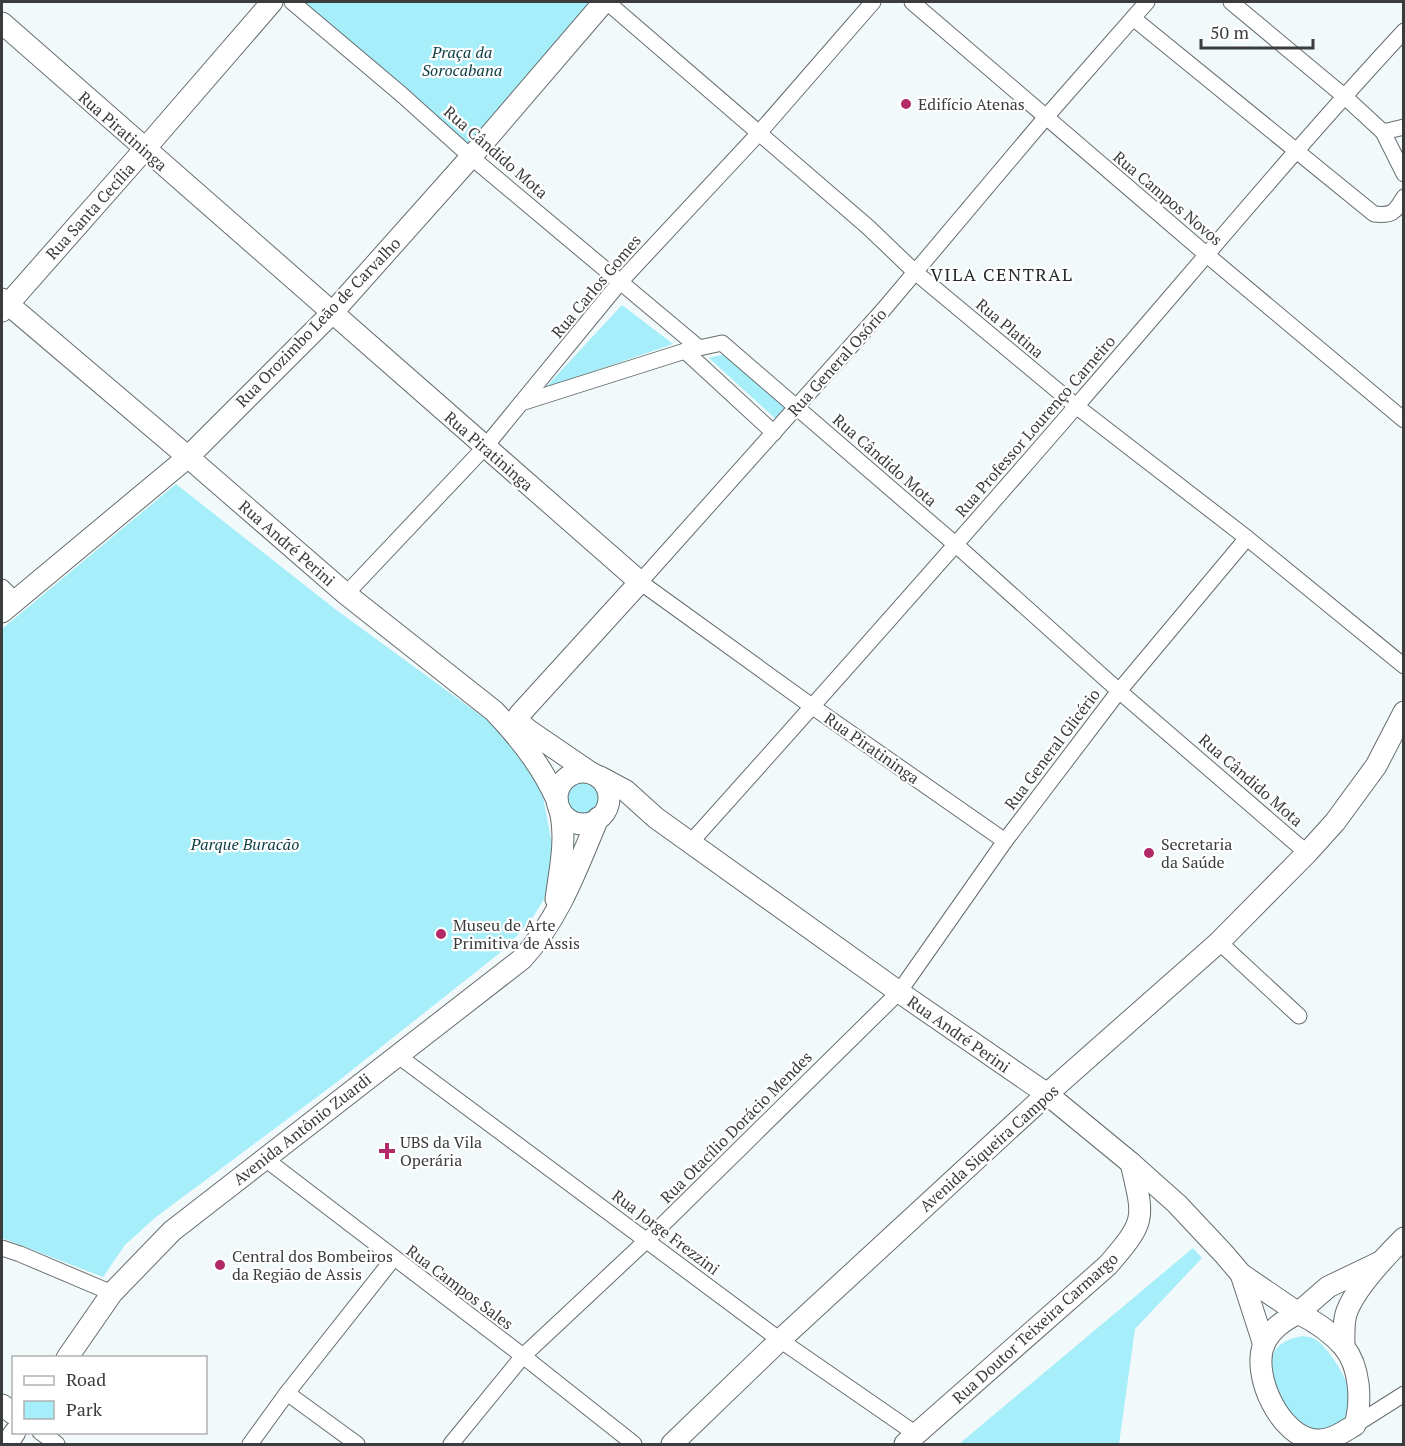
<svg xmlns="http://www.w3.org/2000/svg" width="1405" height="1446" font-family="'PT Serif',serif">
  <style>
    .green { fill: #a6eef9 }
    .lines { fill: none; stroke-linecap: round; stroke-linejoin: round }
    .street-casing { stroke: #676d6e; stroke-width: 17 }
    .secondary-casing { stroke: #676d6e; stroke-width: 23 }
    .street { stroke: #fff; stroke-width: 15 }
    .secondary { stroke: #fff; stroke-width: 21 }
    .poi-dot { fill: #b32a69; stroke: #fff; stroke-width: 2 }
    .labels { text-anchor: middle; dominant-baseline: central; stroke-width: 4.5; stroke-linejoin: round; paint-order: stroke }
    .park-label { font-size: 16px; font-style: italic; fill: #0a3d44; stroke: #fff }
    .poi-label { font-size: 16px; fill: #3a3c3d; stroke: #fff; text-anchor: start }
    .street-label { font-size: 16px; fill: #3a3c3d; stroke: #fff }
    .neighbourhood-label { font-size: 18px; letter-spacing: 1.5px; fill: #252a2b; stroke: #fff }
  </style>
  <rect width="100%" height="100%" fill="#f2f9fa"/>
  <g class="green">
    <path d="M295,2H592L468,146Z"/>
    <path d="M622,305L673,344L545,388Z"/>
    <path d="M725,354L788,409L778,421L709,358Z"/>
    <path d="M176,484L335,609L498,728L526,760L542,792L553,849L550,878L544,899L533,917L506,948L337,1082L156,1217L125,1245L103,1277L2,1238V629Z"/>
    <circle cx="584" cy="797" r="18"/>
    <path d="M1193,1248L1202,1258L1135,1329L1119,1444H959Z"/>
    <path d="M1303,1336C1310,1337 1315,1338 1320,1343C1333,1355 1353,1386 1351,1404C1349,1416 1342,1423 1333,1430L1298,1429C1281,1400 1245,1345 1303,1336Z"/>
  </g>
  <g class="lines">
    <g class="street-casing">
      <g id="street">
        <path d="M292,2L401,94L471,157L698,347"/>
        <path d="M607,2L868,227L915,272L1076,406L1247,538L1404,666"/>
        <path d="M912,2L1207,255L1404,420"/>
        <path d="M1231,2L1344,96L1383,132L1404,174"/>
        <path d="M1133,18L1374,214C1393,216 1395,212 1404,197"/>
        <path d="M1383,132L1404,127"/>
        <path d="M685,351L774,433"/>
        <path d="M521,403L685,351L722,343L955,544L1119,691L1307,853"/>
        <path d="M2,587L16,601"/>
        <path d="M346,594L485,447L621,281L759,133L873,2"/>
        <path d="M1005,841L813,707L640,582L884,309L1046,117L1147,2"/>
        <path d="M691,842C821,697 951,551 1079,403C1187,279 1292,152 1404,31"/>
        <path d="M1219,942L1299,1016"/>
        <path d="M397,1055L780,1340L916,1434"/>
        <path d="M264,1158L523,1356L634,1444"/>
        <path d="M2,1248L20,1254L112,1293"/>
        <path d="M287,1393L357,1444"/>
        <path d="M1355,1425L1404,1394"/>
        <path d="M40,1432L57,1444"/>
        <path d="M250,1444L287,1393L393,1259"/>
        <path d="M451,1444L523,1356L647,1240L899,992L1005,841L1119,691L1247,538"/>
      </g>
    </g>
    <g class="secondary-casing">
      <g id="secondary">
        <path d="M2,23L640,582L519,715L520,723L528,730L591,773"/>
        <path d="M2,299L188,457L346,594L494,711C520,738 542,766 557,800"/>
        <path d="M2,311L144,150L272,2"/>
        <path d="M2,612L188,457L332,313L471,157L604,2"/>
        <circle cx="583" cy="798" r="26"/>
        <path d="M600,777L626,791L656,818L899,992L1047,1094L1131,1163L1177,1204L1224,1254L1241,1274L1298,1313L1328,1287L1378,1263"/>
        <path d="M556,899C560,869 567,839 560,810"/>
        <path d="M1241,1274L1264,1345"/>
        <path d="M1298,1313C1314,1321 1332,1333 1344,1347C1360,1367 1362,1401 1355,1425C1343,1432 1331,1441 1317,1440C1281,1439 1251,1375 1264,1344C1271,1329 1283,1321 1298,1313Z"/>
        <path d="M1344,1347C1344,1337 1343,1325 1346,1314C1354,1289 1385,1257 1404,1238"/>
        <path d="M67,1358L112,1293L172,1231L522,959C559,919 577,868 598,818"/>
        <path d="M2,1405L14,1414"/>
        <path d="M7,1444L15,1432"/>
        <path d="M672,1444L780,1340L1047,1094L1219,942L1307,853L1335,822L1376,766L1404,712"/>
        <path d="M905,1444L1108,1265C1147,1220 1144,1219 1131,1163"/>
      </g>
    </g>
    <use href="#street" class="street"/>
    <use href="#secondary" class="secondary"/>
  </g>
  <g class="poi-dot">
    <circle cx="906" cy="104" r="6"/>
    <circle cx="1149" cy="853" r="6"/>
    <circle cx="441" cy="934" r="6"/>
    <path d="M384 1142h6v6h6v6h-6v6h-6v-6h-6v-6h6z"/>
    <circle cx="220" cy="1265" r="6"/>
  </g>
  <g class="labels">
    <g class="park-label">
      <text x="462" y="52">Praça da<tspan x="462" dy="18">Sorocabana</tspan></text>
      <text x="245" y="844">Parque Buracão</text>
    </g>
    <g class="poi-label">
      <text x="918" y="104">Edifício Atenas</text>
      <text x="1161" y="844">Secretaria<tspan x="1161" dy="18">da Saúde</tspan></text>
      <text x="453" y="925">Museu de Arte<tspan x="453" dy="18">Primitiva de Assis</tspan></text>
      <text x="400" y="1142">UBS da Vila<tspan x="400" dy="18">Operária</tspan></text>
      <text x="232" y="1256">Central dos Bombeiros<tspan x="232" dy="18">da Região de Assis</tspan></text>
    </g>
    <g class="street-label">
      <text transform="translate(123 131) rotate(41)">Rua Piratininga</text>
      <text transform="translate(496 152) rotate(41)">Rua Cândido Mota</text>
      <text transform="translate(1168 198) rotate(40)">Rua Campos Novos</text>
      <text transform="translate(90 211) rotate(-48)">Rua Santa Cecília</text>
      <text transform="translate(596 286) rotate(-50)">Rua Carlos Gomes</text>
      <text transform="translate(318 322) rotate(-46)">Rua Orozimbo Leão de Carvalho</text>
      <text transform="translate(1010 328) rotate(40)">Rua Platina</text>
      <text transform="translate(837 362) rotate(-48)">Rua General Osório</text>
      <text transform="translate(1035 426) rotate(-49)">Rua Professor Lourenço Carneiro</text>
      <text transform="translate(489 451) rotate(41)">Rua Piratininga</text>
      <text transform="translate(885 460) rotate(41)">Rua Cândido Mota</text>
      <text transform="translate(287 543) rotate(41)">Rua André Perini</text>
      <text transform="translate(872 748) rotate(35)">Rua Piratininga</text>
      <text transform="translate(1052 749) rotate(-53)">Rua General Glicério</text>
      <text transform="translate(1251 780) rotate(41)">Rua Cândido Mota</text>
      <text transform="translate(959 1034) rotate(35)">Rua André Perini</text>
      <text transform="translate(736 1127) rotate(-45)">Rua Otacílio Dorácio Mendes</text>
      <text transform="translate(302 1129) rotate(-38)">Avenida Antônio Zuardi</text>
      <text transform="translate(989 1148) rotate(-42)">Avenida Siqueira Campos</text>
      <text transform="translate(666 1232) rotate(37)">Rua Jorge Frezzini</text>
      <text transform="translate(460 1287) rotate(37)">Rua Campos Sales</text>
      <text transform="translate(1035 1328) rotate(-42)">Rua Doutor Teixeira Carmargo</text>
    </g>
    <g class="neighbourhood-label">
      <text x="1002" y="274">VILA CENTRAL</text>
    </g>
  </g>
  <rect width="1405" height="1446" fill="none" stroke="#3a3c3d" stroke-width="6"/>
  <rect x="12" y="1356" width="195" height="78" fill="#ffffff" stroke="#b0b1b1" stroke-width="1.5"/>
  <rect x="24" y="1376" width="30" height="9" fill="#ffffff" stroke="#b0b1b1" stroke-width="1.5"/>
  <text x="66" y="1386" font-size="18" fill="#3a3c3d">Road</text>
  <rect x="24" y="1401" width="30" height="18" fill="#a6eef9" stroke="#b0b1b1" stroke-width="1.5"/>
  <text x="66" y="1416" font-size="18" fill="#3a3c3d">Park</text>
  <path d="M1201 39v9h112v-9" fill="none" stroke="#3a3c3d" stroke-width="3"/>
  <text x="1210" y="39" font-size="18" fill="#3a3c3d" stroke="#ffffff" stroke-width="4.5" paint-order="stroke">50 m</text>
</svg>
